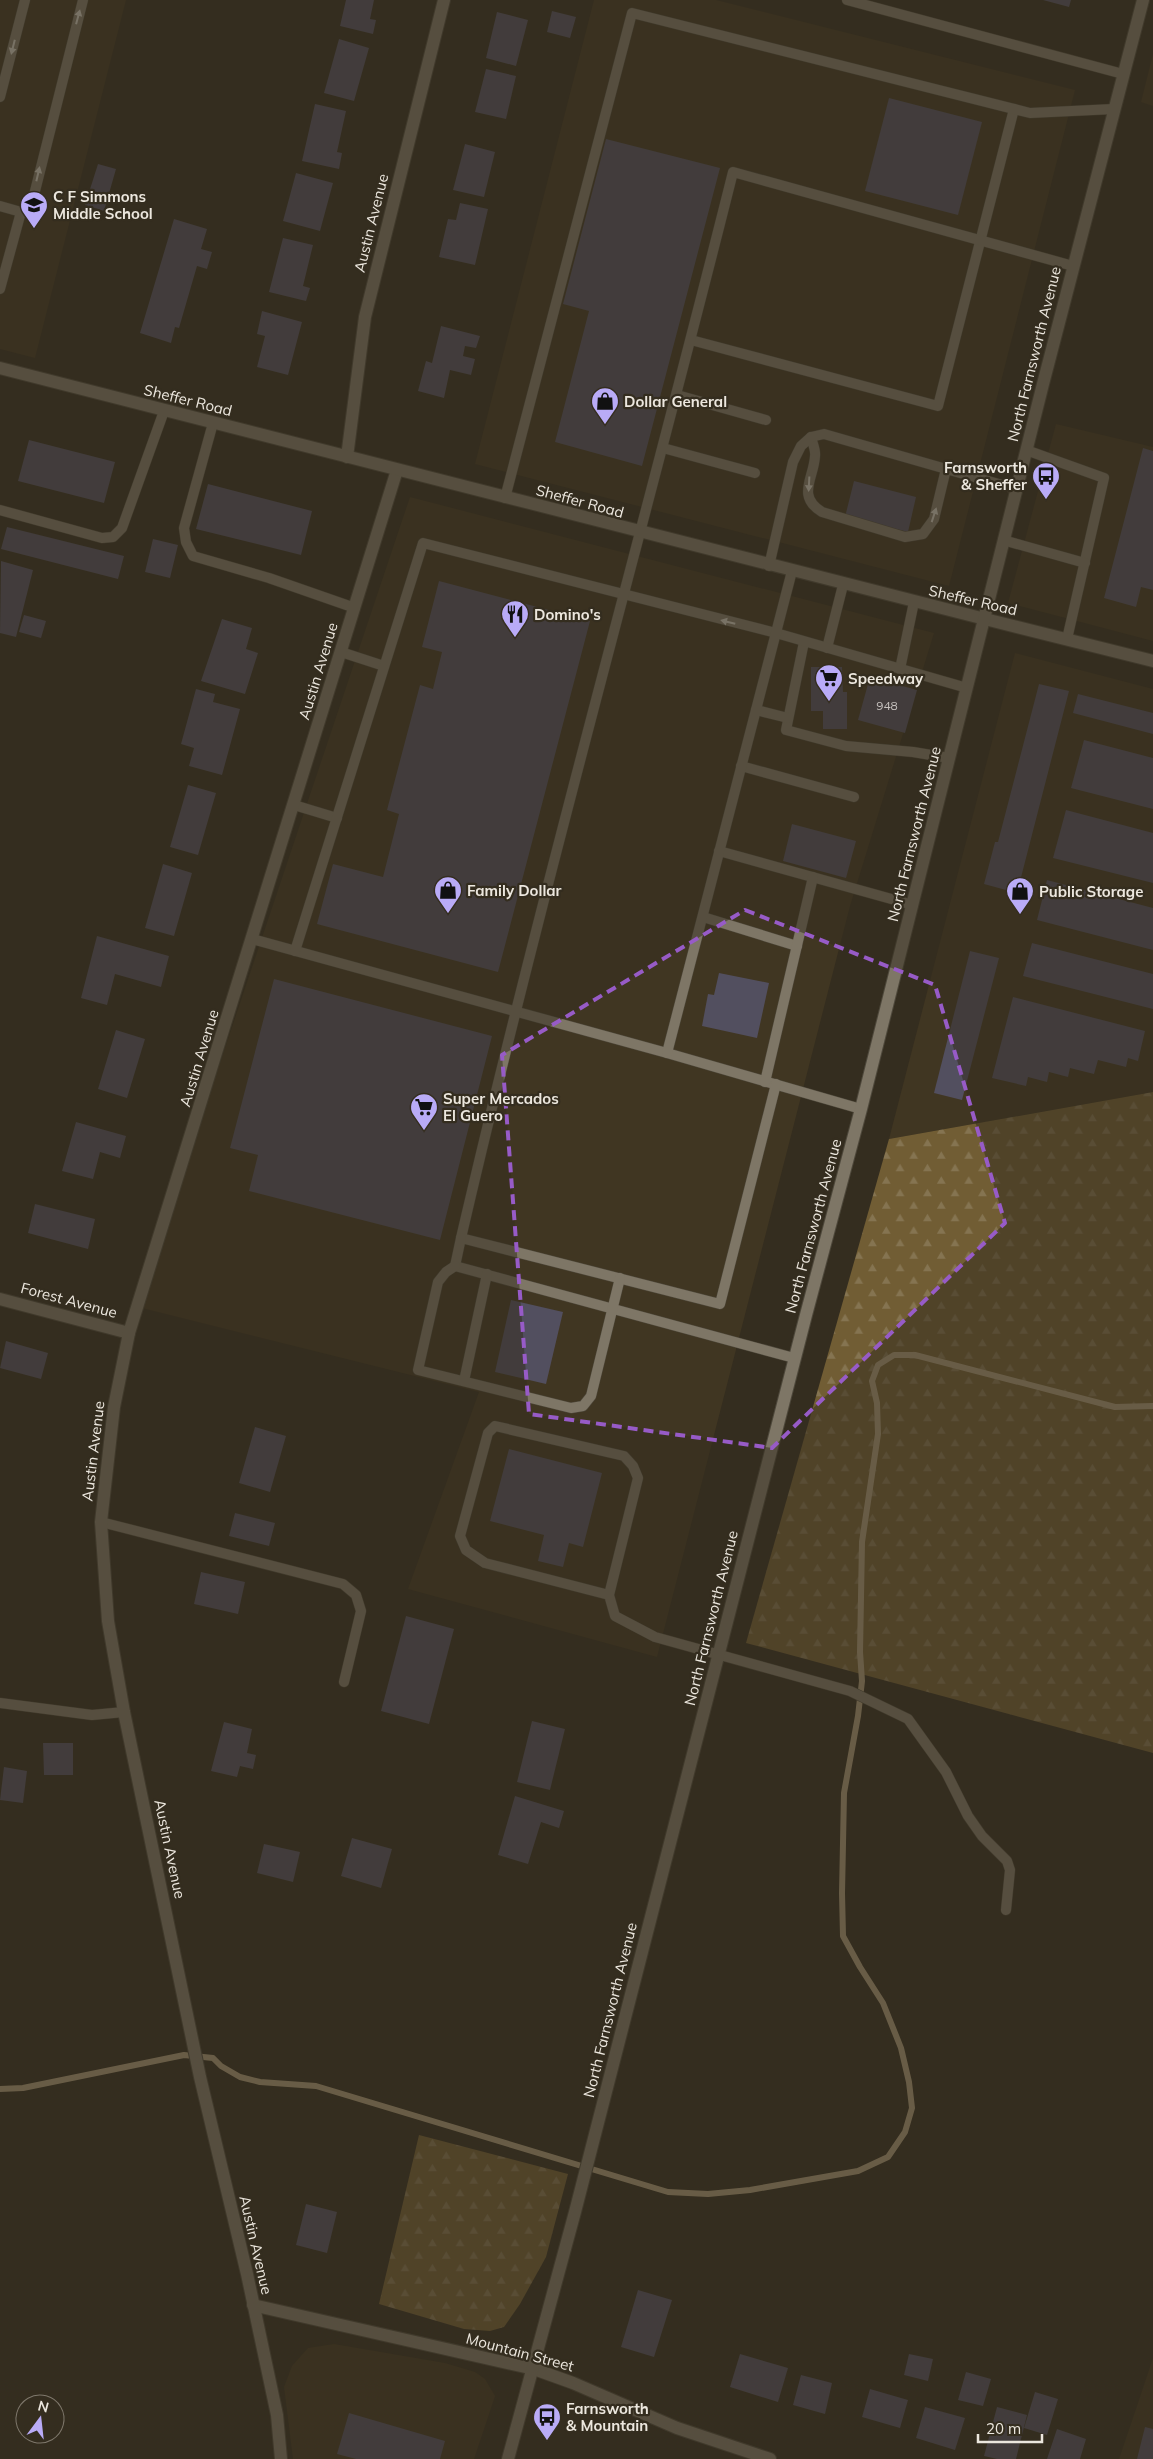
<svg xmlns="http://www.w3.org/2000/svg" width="1153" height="2459" font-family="Mulish,sans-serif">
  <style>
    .built { fill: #403622 }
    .forest { fill: url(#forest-firs) }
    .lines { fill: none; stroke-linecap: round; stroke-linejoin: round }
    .stream { stroke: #a79677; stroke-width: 6 }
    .building { fill: #524f5f }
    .service-casing { stroke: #4e483b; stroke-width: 11 }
    .minor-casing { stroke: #4e483b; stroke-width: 14 }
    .tertiary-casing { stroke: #4e483b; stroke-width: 14 }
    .secondary-casing { stroke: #4e483b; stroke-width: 14 }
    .service { stroke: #7e7666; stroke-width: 10 }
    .minor { stroke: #7e7666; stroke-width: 12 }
    .tertiary { stroke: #7e7666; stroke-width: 12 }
    .secondary { stroke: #7e7666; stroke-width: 12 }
    .oneway { fill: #cbc5ba }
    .marked { fill: none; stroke: #975bc7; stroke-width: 4; stroke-dasharray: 10 6; stroke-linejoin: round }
    .labels { text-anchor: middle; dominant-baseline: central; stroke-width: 4.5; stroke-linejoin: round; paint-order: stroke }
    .number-label { font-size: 12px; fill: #c6c1be }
    .poi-label { font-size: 15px; font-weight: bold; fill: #ece7de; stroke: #342d1f; text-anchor: start }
    .street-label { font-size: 15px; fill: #ece7de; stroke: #342d1f }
  </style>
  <defs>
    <pattern id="forest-firs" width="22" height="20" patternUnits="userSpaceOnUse" patternTransform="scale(1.25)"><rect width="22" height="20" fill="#715d34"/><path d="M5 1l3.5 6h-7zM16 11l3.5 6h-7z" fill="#857451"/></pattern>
  </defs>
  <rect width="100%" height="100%" fill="#342d1f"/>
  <g class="built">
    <path d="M0,0H126L35,358L0,349Z"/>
    <path d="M594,0H716L1075,90L949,586L475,464Z"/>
    <path d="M1153,54V106L1141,102Z"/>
    <path d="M1056,424L1153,447V641L1008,603Z"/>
    <path d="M410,497L934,633L850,906L657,1657L408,1589L479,1392L138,1307Z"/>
    <path d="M1015,653L1153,689V1092L889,1139Z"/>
    <path d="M334,2344L445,2363L475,2372L485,2379L495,2396L474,2459H293L284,2387L292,2366L308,2348Z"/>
    <path d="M1153,2358V2459H1119L1138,2403Z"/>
  </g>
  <g class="forest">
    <path d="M1153,1092V1753L746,1643L889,1139Z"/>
    <path d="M419,2135L568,2174L546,2257L520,2304L504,2327L490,2331L464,2329L379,2304Z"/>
  </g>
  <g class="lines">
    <path class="stream" d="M0,2089L23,2088L184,2055L213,2058L221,2066L240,2077L260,2082L316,2086L668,2192L708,2194L750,2190L858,2171L888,2157L905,2132L912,2108L909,2082L901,2048L883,2003L860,1967L843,1936L842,1893L844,1793L858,1716L862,1681L860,1652L862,1542L878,1434L877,1403L872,1381L878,1365L894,1355H915L1115,1407L1153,1406"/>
  </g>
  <g class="building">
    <path d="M346,0H374L370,19L376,20L373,34L340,26Z"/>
    <path d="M1043,0H1071L1069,7Z"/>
    <path d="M552,11L576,17L570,38L547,32Z"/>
    <path d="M497,12L528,20L516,66L486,58Z"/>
    <path d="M339,39L369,48L354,101L324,93Z"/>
    <path d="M486,69L516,76L506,119L475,112Z"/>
    <path d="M889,98L982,122L958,215L865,191Z"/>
    <path d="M315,104L346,111L337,152L342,153L339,169L302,161Z"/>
    <path d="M606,139L720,168L642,466L555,442L589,311L563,304Z"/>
    <path d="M465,144L495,152L484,197L453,190Z"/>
    <path d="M98,164L116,169L104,211L85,205Z"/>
    <path d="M296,173L333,183L320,231L283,221Z"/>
    <path d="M460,203L488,209L475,265L439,257L448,219L456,220Z"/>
    <path d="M174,219L207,229L201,249L212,252L207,269L197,266L179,328L175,327L171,343L140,333Z"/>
    <path d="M283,238L313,245L303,286L310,288L306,301L269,292Z"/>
    <path d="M262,311L302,322L288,375L257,367L265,336L257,334Z"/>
    <path d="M441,326L480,336L476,348L465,346L463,356L475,359L471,375L450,370L444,398L418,391L426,361L432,363Z"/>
    <path d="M29,440L115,462L104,503L18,481Z"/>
    <path d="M1143,448L1153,451V590L1141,587L1136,607L1104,598Z"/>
    <path d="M854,481L916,497L908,532L845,517Z"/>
    <path d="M208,484L312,511L301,555L196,529Z"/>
    <path d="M7,527L124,556L118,579L1,549Z"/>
    <path d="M153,539L178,545L170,578L145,572Z"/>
    <path d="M1,561L33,570L16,637L0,633Z"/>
    <path d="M439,581L590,621L498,972L317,924L333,864L383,877L399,814L387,810L420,685L433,689L442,652L422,647Z"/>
    <path d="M24,615L46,621L41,638L19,632Z"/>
    <path d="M222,619L252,628L246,649L258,653L245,694L201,681Z"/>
    <path d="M811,667H842L843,692H847V729H823V711H811Z"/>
    <path d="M870,677L917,690L905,733L858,720Z"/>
    <path d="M1039,684L1069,691L1017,893L984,884L995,842H998Z"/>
    <path d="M196,689L215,694L213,702L240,709L222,775L189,766L194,748L181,744Z"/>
    <path d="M1078,694L1153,713V734L1073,713Z"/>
    <path d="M1084,740L1153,758V809L1071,788Z"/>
    <path d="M188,785L216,793L198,855L170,847Z"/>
    <path d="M1066,810L1153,833V883L1053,858Z"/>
    <path d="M792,824L856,841L846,878L783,861Z"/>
    <path d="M163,864L192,873L174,936L145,928Z"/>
    <path d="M1047,880L1153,908V950L1037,920Z"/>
    <path d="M97,936L169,956L161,987L115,974L107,1005L81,998Z"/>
    <path d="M1032,943L1153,974V1009L1023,976Z"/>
    <path d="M970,951L999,958L962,1100L934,1093Z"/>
    <path d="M719,973L769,983L757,1038L702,1026L708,994L714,995Z"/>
    <path d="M274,979L492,1036L440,1240L249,1191L258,1155L230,1148Z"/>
    <path d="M1013,997L1145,1031L1138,1061L1128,1058L1126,1067L1098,1060L1094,1074L1070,1068L1068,1077L1049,1072L1047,1082L1028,1077L1026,1086L992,1078Z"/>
    <path d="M116,1030L145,1039L127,1098L98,1089Z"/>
    <path d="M76,1122L126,1136L120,1158L100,1152L93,1179L62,1171Z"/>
    <path d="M35,1204L95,1219L88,1249L28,1233Z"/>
    <path d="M511,1300L563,1312L546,1384L495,1372Z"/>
    <path d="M6,1341L48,1353L41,1379L0,1368Z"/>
    <path d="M255,1427L286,1436L270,1492L239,1483Z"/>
    <path d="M509,1449L602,1473L583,1547L569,1543L563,1567L538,1561L544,1535L490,1521Z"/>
    <path d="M235,1513L275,1523L269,1546L229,1536Z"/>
    <path d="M201,1572L245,1582L238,1614L194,1604Z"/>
    <path d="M406,1616L454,1629L429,1724L381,1711Z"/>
    <path d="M532,1721L565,1729L550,1790L517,1782Z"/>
    <path d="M224,1722L252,1729L247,1753L256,1755L253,1769L240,1766L237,1777L211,1771Z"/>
    <path d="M43,1743H73V1775H44Z"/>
    <path d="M4,1767L27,1771L23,1803L0,1800Z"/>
    <path d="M515,1796L564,1811L559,1828L541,1822L528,1864L498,1855Z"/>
    <path d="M352,1838L392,1849L381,1888L341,1876Z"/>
    <path d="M264,1844L300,1852L293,1882L257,1873Z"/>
    <path d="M306,2204L337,2212L327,2253L296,2245Z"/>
    <path d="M638,2290L672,2300L654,2357L621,2347Z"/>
    <path d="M740,2354L788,2368L778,2402L730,2387Z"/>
    <path d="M909,2354L933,2359L928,2381L904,2375Z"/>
    <path d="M966,2372L991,2379L983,2406L958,2400Z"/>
    <path d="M801,2375L832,2383L825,2414L793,2405Z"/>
    <path d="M870,2389L908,2400L900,2428L862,2417Z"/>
    <path d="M1035,2392L1058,2399L1047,2435L1024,2428Z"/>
    <path d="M925,2407L965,2418L955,2450L916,2438Z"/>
    <path d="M997,2407L1027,2415L1016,2459H997L984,2456Z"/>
    <path d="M349,2413L445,2441L440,2459H356L337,2454Z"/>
    <path d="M1145,2427L1153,2429V2459H1137Z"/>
    <path d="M1057,2429L1086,2439L1080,2459H1047Z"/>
  </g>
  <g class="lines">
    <g class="service-casing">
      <g id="service">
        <path d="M847,0L1123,74"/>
        <path d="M0,97L25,0"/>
        <path d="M0,206L21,212L31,207L83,0"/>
        <path d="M0,289L21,212"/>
        <path d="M691,340L938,406L1014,109"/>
        <path d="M677,395L766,420"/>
        <path d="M213,423L184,528L186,542L193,556L269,578L355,608"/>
        <path d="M811,437C812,442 816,450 815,456C814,478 796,496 822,512L905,537L923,534L934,519L946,469"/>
        <path d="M663,448L755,473"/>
        <path d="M1026,450L1104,478L1067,639"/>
        <path d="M505,498L632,13L1030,113L1114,109"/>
        <path d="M0,510L102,538L113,537L122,528L164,411"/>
        <path d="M1003,540L1085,563"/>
        <path d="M769,566L793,462L801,446L811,437L824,434L1016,489"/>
        <path d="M804,642L786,730L846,746L913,752L949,758"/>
        <path d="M827,648L843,585"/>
        <path d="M341,652L384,666"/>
        <path d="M900,669L914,602"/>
        <path d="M756,710L788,718"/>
        <path d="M741,766L854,797"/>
        <path d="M294,805L337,818"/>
        <path d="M719,851L913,905"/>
        <path d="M703,917L797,946"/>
        <path d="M252,939L667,1053L861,1109"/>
        <path d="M295,951L423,543L776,633L967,688"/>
        <path d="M667,1053L792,571"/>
        <path d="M765,1082L813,877"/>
        <path d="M776,1084L720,1304L461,1238C544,881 644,528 733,172L1073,266"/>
        <path d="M461,1238L455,1266L794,1358"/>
        <path d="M455,1266L446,1272L438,1282L418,1370L571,1408L583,1406L591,1396L620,1278"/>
        <path d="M464,1381L487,1274"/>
        <path d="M101,1522L343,1584L356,1595L361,1611L344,1682"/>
        <path d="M609,1595L485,1563L466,1550L460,1536L488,1433L495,1426L624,1456L633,1466L638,1478L609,1595L615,1616L655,1637L850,1691L908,1719L946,1772L968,1816L982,1836L1007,1861L1010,1870L1006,1910"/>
        <path d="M0,1703L92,1715L124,1712"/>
      </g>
    </g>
    <g class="minor-casing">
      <g id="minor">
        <path d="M347,457L365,317L444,0"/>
        <path d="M985,619L1153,661"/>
        <path d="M0,1299L129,1333"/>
        <path d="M253,2305L534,2369L573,2383L677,2428L770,2459"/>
        <path d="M281,2459L277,2415L247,2274L200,2077L124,1712L108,1621L101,1522L114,1407L129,1333L397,470"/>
      </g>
    </g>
    <g class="tertiary-casing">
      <path id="tertiary" d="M0,368L985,619"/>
    </g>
    <g class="secondary-casing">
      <path id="secondary" d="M508,2459L575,2212L806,1315L861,1109L1043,384L1143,0"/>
    </g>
    <use href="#service" class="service"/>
    <use href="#minor" class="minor"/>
    <use href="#tertiary" class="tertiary"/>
    <use href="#secondary" class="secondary"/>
  </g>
  <defs><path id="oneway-solid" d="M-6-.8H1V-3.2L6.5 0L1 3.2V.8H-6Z" transform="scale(1.25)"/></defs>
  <g class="oneway">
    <use href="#oneway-solid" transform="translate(78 17) rotate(-75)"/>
    <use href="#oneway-solid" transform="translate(13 47) rotate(104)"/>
    <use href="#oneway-solid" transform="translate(38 174) rotate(-77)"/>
    <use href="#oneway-solid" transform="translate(809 484) rotate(93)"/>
    <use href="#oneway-solid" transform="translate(934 515) rotate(-72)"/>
    <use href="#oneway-solid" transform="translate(728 622) rotate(-166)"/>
  </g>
  <path d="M0 0H1153V2459H0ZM745,910L935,985L1005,1223L772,1448L529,1414L502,1055Z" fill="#342d1f" fill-opacity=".55" fill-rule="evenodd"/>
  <path class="marked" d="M745,910L935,985L1005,1223L772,1448L529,1414L502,1055Z"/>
  <defs>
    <g id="school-pin" transform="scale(1.4375)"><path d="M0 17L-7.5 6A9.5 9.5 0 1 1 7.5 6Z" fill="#b9abf7" stroke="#342d1f"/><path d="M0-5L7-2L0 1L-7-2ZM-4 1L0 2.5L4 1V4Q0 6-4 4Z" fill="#111"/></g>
    <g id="shop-pin" transform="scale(1.4375)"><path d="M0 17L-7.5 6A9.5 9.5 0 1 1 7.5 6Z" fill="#b9abf7" stroke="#342d1f"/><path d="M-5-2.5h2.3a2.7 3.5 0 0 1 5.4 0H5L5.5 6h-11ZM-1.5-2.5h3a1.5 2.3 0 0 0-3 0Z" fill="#111"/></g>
    <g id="bus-pin" transform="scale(1.4375)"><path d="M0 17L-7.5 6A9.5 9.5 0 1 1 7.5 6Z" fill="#b9abf7" stroke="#342d1f"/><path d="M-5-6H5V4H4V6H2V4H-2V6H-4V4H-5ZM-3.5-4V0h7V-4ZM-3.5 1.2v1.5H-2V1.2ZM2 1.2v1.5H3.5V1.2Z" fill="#111"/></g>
    <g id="restaurant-pin" transform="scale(1.4375)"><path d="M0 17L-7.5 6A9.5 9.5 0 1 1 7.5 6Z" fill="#b9abf7" stroke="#342d1f"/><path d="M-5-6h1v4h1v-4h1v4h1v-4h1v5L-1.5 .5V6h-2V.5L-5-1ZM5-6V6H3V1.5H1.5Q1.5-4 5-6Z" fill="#111"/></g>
    <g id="supermarket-pin" transform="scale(1.4375)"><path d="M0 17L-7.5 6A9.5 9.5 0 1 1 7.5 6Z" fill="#b9abf7" stroke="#342d1f"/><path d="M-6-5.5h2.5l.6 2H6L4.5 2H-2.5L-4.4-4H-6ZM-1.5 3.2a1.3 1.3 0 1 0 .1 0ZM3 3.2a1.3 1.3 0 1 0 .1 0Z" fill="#111"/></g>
  </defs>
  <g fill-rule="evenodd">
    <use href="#school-pin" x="34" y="205"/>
    <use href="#shop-pin" x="605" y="401"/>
    <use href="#bus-pin" x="1046" y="476"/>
    <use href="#restaurant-pin" x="515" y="614"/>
    <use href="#supermarket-pin" x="829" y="678"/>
    <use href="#shop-pin" x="448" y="890"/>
    <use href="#shop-pin" x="1020" y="891"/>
    <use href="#supermarket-pin" x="424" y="1107"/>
    <use href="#bus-pin" x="547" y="2417"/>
  </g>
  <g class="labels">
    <g class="number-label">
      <text x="887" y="705">948</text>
    </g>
    <g class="poi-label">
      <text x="53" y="196">C F Simmons<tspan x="53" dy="17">Middle School</tspan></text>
      <text x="624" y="401">Dollar General</text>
      <text x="1027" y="467" text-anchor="end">Farnsworth<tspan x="1027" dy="17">&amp; Sheffer</tspan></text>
      <text x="534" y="614">Domino's</text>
      <text x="848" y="678">Speedway</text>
      <text x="467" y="890">Family Dollar</text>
      <text x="1039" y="891">Public Storage</text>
      <text x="443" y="1098">Super Mercados<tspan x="443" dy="17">El Guero</tspan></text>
      <text x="566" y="2408">Farnsworth<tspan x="566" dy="17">&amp; Mountain</tspan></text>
    </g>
    <g class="street-label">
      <text transform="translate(371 223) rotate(-76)">Austin Avenue</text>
      <text transform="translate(1034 354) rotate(-76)">North Farnsworth Avenue</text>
      <text transform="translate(188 400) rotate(14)">Sheffer Road</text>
      <text transform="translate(580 501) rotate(15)">Sheffer Road</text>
      <text transform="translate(973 600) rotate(13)">Sheffer Road</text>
      <text transform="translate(318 671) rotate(-73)">Austin Avenue</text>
      <text transform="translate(914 834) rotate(-76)">North Farnsworth Avenue</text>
      <text transform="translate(199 1058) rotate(-73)">Austin Avenue</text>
      <text transform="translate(813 1226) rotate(-75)">North Farnsworth Avenue</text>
      <text transform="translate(69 1300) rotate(15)">Forest Avenue</text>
      <text transform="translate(93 1451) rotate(-83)">Austin Avenue</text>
      <text transform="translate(711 1618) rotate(-76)">North Farnsworth Avenue</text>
      <text transform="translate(170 1849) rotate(78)">Austin Avenue</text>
      <text transform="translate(610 2010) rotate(-76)">North Farnsworth Avenue</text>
      <text transform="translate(256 2245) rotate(77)">Austin Avenue</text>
      <text transform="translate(520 2352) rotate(15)">Mountain Street</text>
    </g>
  </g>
  <g transform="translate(40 2419) rotate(15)"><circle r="24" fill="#342d1f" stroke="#7e776b"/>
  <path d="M0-4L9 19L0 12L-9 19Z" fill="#b9abf7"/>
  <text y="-8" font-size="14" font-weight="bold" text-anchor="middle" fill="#ece7de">N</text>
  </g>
  <path d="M978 2434v8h64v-8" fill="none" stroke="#ece7de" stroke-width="2.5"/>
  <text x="986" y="2434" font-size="15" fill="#ece7de" stroke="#342d1f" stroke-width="4" paint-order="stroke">20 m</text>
</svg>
